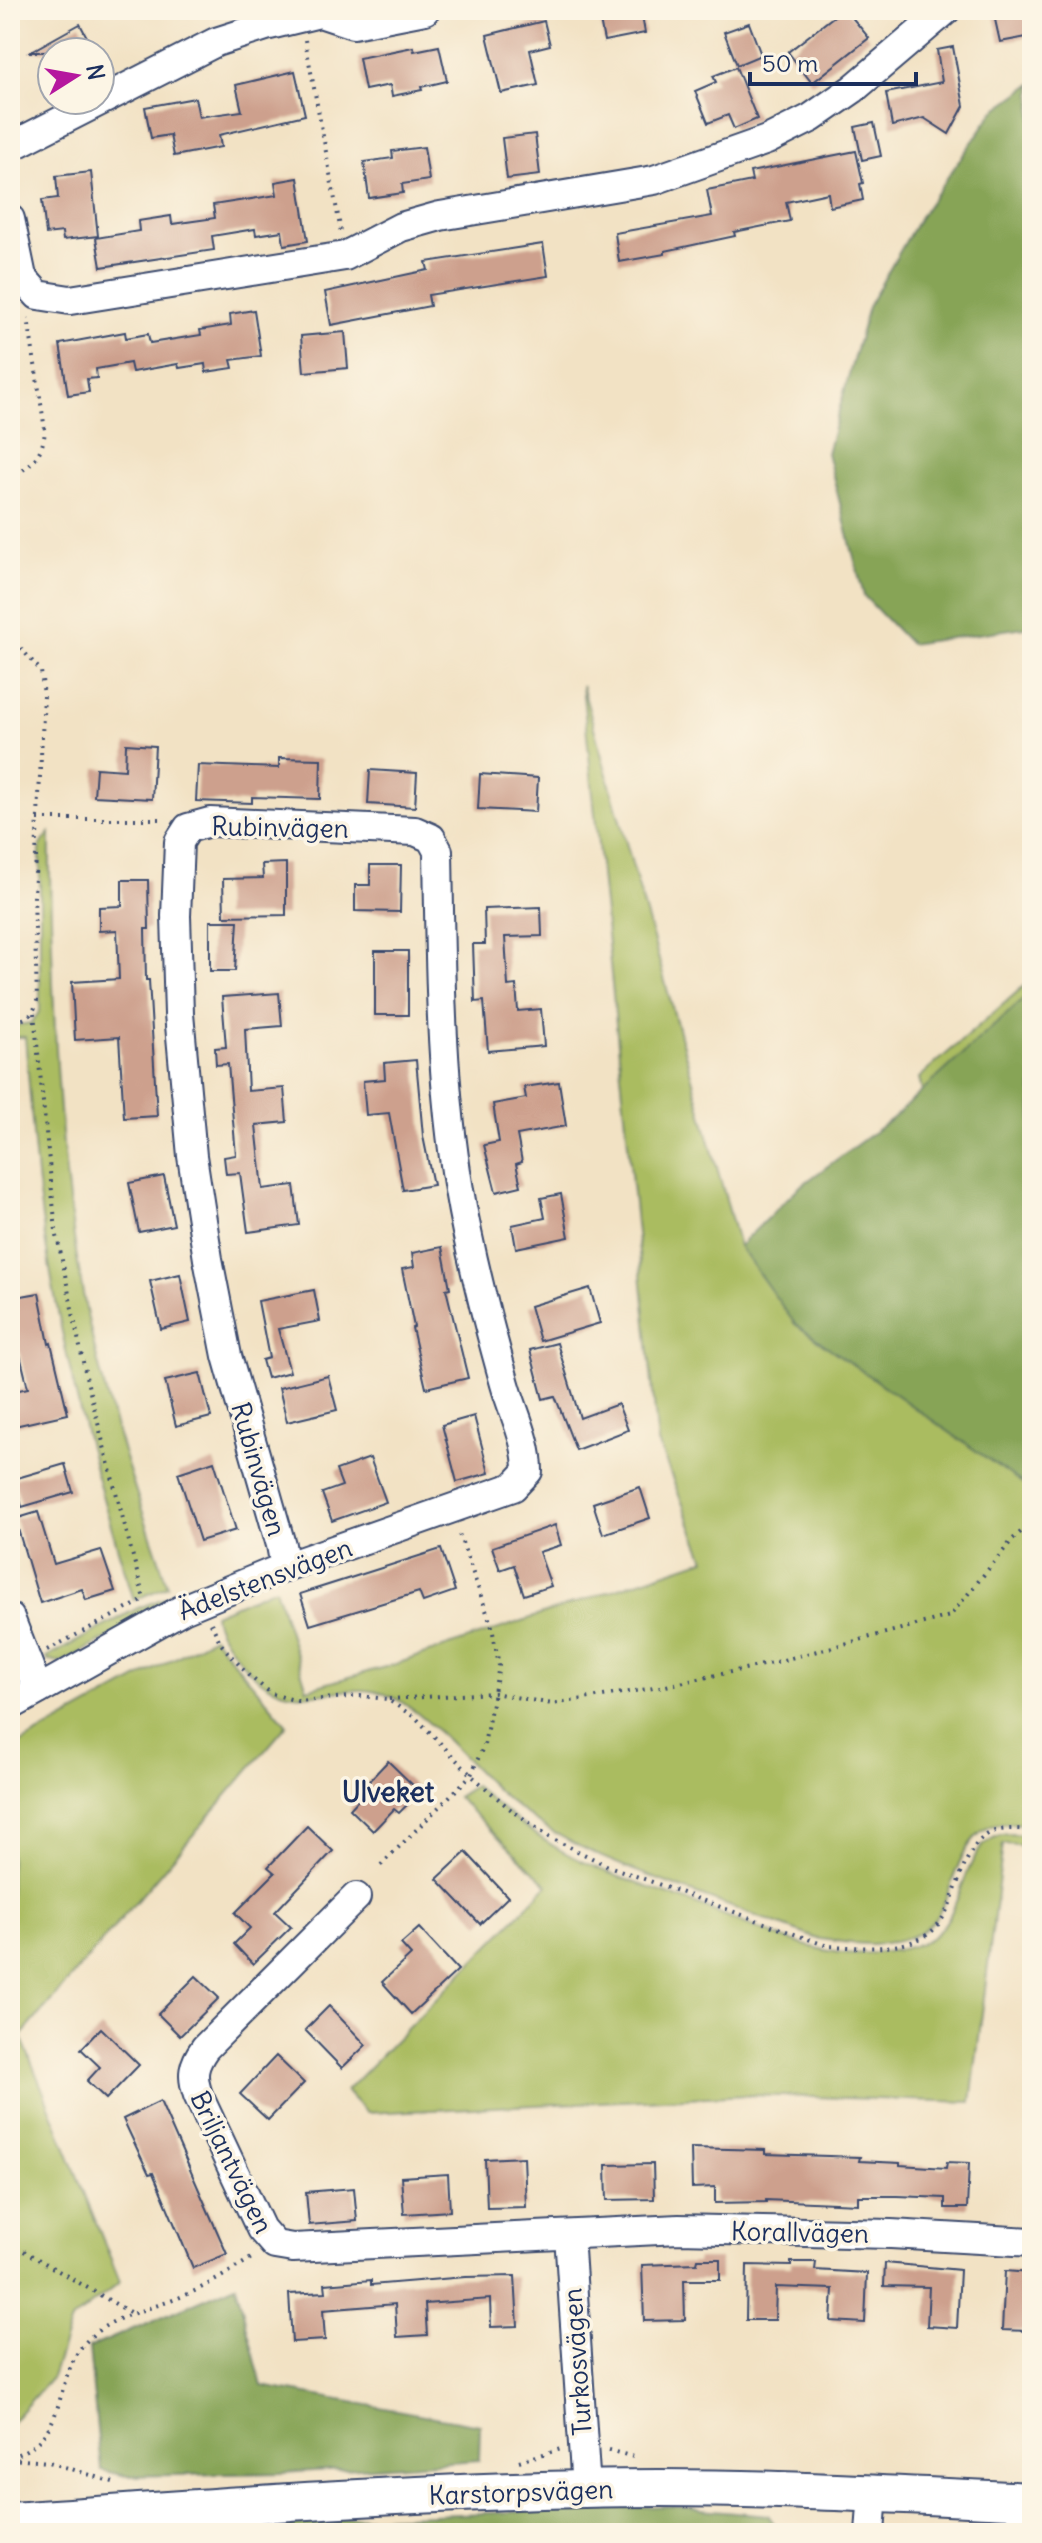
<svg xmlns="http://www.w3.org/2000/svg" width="1042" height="2543" font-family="Delius,sans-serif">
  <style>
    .green { fill: #aabc60; stroke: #62765f; stroke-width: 2 }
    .forest { fill: #87a456; stroke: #516a5a; stroke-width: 2 }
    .building { fill: #cda08d }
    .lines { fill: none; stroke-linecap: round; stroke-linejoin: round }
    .minor-casing { stroke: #3b4a6d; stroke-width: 32 }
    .major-casing { stroke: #3b4a6d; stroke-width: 40 }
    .path { stroke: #3b4a6d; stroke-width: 4; stroke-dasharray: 2 6; stroke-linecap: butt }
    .minor { stroke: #fff; stroke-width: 28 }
    .major { stroke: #fff; stroke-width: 36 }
    .labels { text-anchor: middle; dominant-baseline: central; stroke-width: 7; stroke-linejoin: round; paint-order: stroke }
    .street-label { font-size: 26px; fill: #1b2f5e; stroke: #fcf5e5 }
    .neighbourhood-label { font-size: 28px; font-weight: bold; fill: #1b2f5e; stroke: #fcf5e5 }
  </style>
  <rect width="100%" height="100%" fill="#fcf5e5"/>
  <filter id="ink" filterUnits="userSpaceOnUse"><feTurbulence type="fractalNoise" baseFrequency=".0125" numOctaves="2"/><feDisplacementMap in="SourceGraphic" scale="16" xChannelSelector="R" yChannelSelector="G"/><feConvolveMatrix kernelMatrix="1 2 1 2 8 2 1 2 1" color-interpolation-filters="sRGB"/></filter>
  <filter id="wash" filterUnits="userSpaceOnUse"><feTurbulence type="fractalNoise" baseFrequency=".006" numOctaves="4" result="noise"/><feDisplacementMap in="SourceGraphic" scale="32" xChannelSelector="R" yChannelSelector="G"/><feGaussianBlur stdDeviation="1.8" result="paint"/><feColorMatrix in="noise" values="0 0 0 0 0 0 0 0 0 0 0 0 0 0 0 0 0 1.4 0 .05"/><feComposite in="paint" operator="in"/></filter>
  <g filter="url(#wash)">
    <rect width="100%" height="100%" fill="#f2e2c4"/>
    <g class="green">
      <path d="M582,685L739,1246L967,1269L919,1078L1032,979V1825C1018,1824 1002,1821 989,1827C973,1835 962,1855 956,1871C949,1888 944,1908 933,1921C905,1953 851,1944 815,1938C769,1921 723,1904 678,1887C622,1866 567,1846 519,1809C477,1777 447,1732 403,1703C343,1663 293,1736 233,1651C225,1639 215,1629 214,1614L275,1588L307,1689L396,1664L705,1559L658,1443Z"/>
      <path d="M50,833C49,883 52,934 53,985C57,1086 64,1187 82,1288C100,1390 134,1488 168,1586L134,1600C95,1480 63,1357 44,1232C34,1168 31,1102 25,1037H10V1026L31,1023L40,1011V845Z"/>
      <path d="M186,1590L188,1595L63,1662L48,1661L46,1658L138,1608Z"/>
      <path d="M213,1637L287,1725L21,2036L120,2282L71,2321L52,2377L10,2424V1749Z"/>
      <path d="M474,1786C502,1809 530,1833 562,1851C600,1873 657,1890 698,1905C738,1920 803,1950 843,1953C869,1955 910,1952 932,1937C967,1913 960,1838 1008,1834C1015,1834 1024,1835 1032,1836V1846L1003,1844L971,2102L749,2095L366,2113L346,2091L548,1885L457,1797Z"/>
    </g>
    <g class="forest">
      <path d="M1032,84V626L910,644L864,596L827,453L868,307L919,218L994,111Z"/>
      <path d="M1032,991V1490L795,1324L739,1246L798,1188L893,1118Z"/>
      <path d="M236,2285L262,2386L480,2425L479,2460L283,2473L126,2476L101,2470L89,2348Z"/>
      <path d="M668,2506L768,2515L781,2533L108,2532L221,2523Z"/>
    </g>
    <g id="blocks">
      <g class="building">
        <path d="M598,10H641L645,33L604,41Z"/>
        <path d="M842,10H846L869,38L812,83L788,52Z"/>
        <path d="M1020,10H1032V36L1000,42L994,15Z"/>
        <path d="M544,21L550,45L530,50L538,85L501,93L487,35Z"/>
        <path d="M749,23L761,55L737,65L724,32Z"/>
        <path d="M80,24L95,52H30Z"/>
        <path d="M439,46L447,81L421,87L422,90L392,96L390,85L365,90L359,58L413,47L414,51Z"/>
        <path d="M953,47L964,106L949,134L924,118L892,126L886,93L942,82L937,50Z"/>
        <path d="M736,67L757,119L734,129L728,115L708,123L695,91L716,82L713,76Z"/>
        <path d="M295,71L305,115L219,135L221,147L174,156L170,135L151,138L145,107L195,98L199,117L242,111L236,85Z"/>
        <path d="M874,123L881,156L862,160L855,127Z"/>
        <path d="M535,134L540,175L507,179L502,138Z"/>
        <path d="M424,147L429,180L402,184L403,193L369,198L364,162L393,158L392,151Z"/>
        <path d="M856,151L863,183L860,184L863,200L830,207L828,193L786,202L790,221L734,232L735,236L665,251V254L619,262L615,233L712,216L707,190L752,181L750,172Z"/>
        <path d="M91,172L98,236L63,240L62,232L46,234L42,200L58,198L56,176Z"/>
        <path d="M298,178L308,241L284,245L282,231L256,235L255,229L212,236L214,250L101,267L96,238L139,231L138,221L171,216L172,224L215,218L213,205L277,195L275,182Z"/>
        <path d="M543,244L548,276L428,295L430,306L331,325L325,292L428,270L426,262Z"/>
        <path d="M254,310L261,356L231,360L233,368L206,372L205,364L179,368L178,364L132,372L130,363L96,369L97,378L87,379L89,392L68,395L60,344L125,332L126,338L148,334L150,343L201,335L200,330L231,325L230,314Z"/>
        <path d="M345,332L348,368L304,372L301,336Z"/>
        <path d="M126,744L155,746L152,799L94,796L96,768L125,770Z"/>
        <path d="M279,758L321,759L320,799L252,797V803L196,801L198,765L279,768Z"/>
        <path d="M370,770L417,773L415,807L368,804Z"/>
        <path d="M480,774L538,778L536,812L478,809Z"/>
        <path d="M286,863V915L224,916L223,879L263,878L262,864Z"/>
        <path d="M370,865H401L400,912L355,911V885H370Z"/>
        <path d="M122,880H148L149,929H145L146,980H149L157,1116L124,1118L119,1037L75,1040L72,982L119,979L117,930L99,931V907L122,906Z"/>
        <path d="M541,907L542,936L505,937L508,986L516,985L518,1011L541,1009L544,1046L488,1051L484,1001L475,1002L473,944H485L484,909Z"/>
        <path d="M210,921H238L235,971H210Z"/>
        <rect x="375" y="951" width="33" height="64"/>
        <path d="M279,993L282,1026L245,1029L248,1091L284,1088L287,1122L256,1125L263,1189L294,1185L299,1225L248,1232L240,1173L226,1174L224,1157L236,1155L228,1064L216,1065L215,1048L226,1047L222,997Z"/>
        <path d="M416,1060L423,1136L433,1185L403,1190L389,1113L366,1115L363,1081L385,1079L384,1063Z"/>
        <path d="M559,1082L566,1126L517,1135L522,1162L516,1164L521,1186L496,1192L484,1145L499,1142L493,1104L526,1098L524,1087Z"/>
        <path d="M164,1176L174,1225L139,1232L129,1183Z"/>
        <path d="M561,1194L569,1237L516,1248L512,1225L545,1218L541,1198Z"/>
        <path d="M442,1247L450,1288L446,1289L468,1378L426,1388L412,1328L414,1327L402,1269L414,1267L412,1253Z"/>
        <path d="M180,1274L190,1322L161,1329L150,1281Z"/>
        <path d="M590,1288L600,1323L540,1341L530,1306Z"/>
        <path d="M314,1290L320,1321L278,1329L290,1372L267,1378L262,1360L269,1358L258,1301Z"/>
        <path d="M39,1293L49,1344L51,1343L68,1414L10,1427V1392L28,1388L13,1326L10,1327V1298Z"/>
        <path d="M557,1343L580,1418L618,1404L628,1430L576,1450L555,1396L543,1399L530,1350Z"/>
        <path d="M200,1373L211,1417L176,1426L165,1381Z"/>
        <path d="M328,1376L337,1410L287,1422L279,1388Z"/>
        <path d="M474,1416L489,1473L457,1482L442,1425Z"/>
        <path d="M370,1458L386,1502L332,1521L322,1493L342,1486L336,1470Z"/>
        <path d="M214,1461L236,1530L200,1541L178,1473Z"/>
        <path d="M65,1464L73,1492L22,1507L14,1479Z"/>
        <path d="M640,1487L650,1518L603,1534L593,1503Z"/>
        <path d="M38,1512L54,1564L101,1550L115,1591L86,1600L82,1589L40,1603L15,1519Z"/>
        <path d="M555,1525L561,1545L539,1552L551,1586L524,1595L514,1565L500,1570L492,1547Z"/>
        <path d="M441,1549L455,1591L423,1602L419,1592L310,1625L300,1594Z"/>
        <path d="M388,1761L420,1792L399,1813L394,1809L373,1831L350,1809L371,1786L367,1783Z"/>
        <path d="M307,1826L333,1851L275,1912L291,1927L253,1964L234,1944L250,1928L235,1913L275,1873L268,1867Z"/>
        <path d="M466,1852L508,1897L480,1924L437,1879Z"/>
        <path d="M419,1928L458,1970L411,2014L382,1982L411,1955L401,1944Z"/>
        <path d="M196,1976L219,1998L180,2036L158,2014Z"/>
        <path d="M329,2006L366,2045L342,2068L305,2030Z"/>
        <path d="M101,2028L139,2065L106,2099L87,2081L100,2067L81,2049Z"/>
        <path d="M276,2056L304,2083L268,2120L240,2094Z"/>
        <path d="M160,2101L227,2254L193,2268L153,2173L149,2174L123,2119Z"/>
        <path d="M691,2148L765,2150V2154L860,2157L859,2161L900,2163V2165L946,2168L947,2162L969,2163L967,2208H945V2198L898,2196H858V2204L766,2200V2202L715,2203V2187L692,2188Z"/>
        <path d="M524,2157L526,2207L487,2208L485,2159Z"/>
        <path d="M653,2164L654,2199L607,2200L606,2165Z"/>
        <path d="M448,2174L450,2211L404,2214L401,2177Z"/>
        <path d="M354,2188L357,2221L309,2225L306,2192Z"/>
        <path d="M698,2259H720V2280H684L685,2320L644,2321L642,2265L697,2263Z"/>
        <path d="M791,2262H816L815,2270L867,2273L865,2323L831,2321L833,2289L776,2287L775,2320H746L747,2265L791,2266Z"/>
        <path d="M885,2263L960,2270L957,2328L927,2326L929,2287L884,2286Z"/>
        <path d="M1005,2271L1032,2273L1030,2331L1002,2330Z"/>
        <path d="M515,2276L518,2326L491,2327L490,2299L425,2304L427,2335L397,2337L395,2304L323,2310L325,2340L292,2342L289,2294L326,2292L325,2284L371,2280V2285L465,2277Z"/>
      </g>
    </g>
  </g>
  <g filter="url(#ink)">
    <use href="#blocks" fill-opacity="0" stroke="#3b4a6d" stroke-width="2"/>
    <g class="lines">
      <g class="minor-casing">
        <g id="minor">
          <path d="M10,147L216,42L266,26L320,13L353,24L425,10"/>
          <path d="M10,219L22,277L38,295L70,300L345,256L401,227L440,216L654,180L767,140L811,118L853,89L946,10"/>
          <path d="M10,1618L38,1690"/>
          <path d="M10,1706L183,1609L285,1567L513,1487L528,1471C528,1440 513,1413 505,1384C487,1320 470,1255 459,1190C440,1078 440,964 438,851L431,838L415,831L210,822L188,828L179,842L176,916L179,1014L192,1156L208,1259L227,1356L281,1545L285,1567"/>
          <path d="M356,1897L205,2048C193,2065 191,2075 198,2095L261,2229L275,2245L293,2248L679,2229L891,2234L1032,2242"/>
          <path d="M569,2235L586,2489"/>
          <path d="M870,2533L873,2493"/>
        </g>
      </g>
      <g class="major-casing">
        <path id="major" d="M10,2521C201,2508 392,2493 584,2489C733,2485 883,2494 1032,2501"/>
      </g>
      <g class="path">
        <path d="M305,40L341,232"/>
        <path d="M10,479C31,465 43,456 45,430L28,318"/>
        <path d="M10,636L41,671L44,696L34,896L37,1001C33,1017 26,1020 10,1021"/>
        <path d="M38,819H163"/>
        <path d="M34,1013L56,1231L87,1381L144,1599"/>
        <path d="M211,1623L221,1644L248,1675L272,1694L298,1701L360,1696L387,1699L417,1719L471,1775L509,1808L549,1837L606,1865L827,1946C858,1947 897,1952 925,1936C961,1916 955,1844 995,1831C1006,1828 1021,1829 1032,1830"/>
        <path d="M47,1650L146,1599"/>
        <path d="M389,1699L494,1693L552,1704L666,1686L772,1663L950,1616L1013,1539L1032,1522"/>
        <path d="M381,1865L471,1775L484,1745L499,1666L492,1627L458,1531"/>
        <path d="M10,2243L133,2314"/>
        <path d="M608,2450L634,2457"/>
        <path d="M10,2457C71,2437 51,2383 84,2344C108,2315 151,2310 183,2296C208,2286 231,2271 253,2257"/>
        <path d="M10,2459L49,2462L116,2483"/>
        <path d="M519,2461L561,2449"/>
      </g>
      <use href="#minor" class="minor"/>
      <use href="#major" class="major"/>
    </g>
  </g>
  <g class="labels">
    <g class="street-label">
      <text transform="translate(280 827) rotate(1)">Rubinvägen</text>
      <text transform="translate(259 1469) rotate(74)">Rubinvägen</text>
      <text transform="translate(265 1579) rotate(-21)">Ädelstensvägen</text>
      <text transform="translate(232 2162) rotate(64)">Briljantvägen</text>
      <text transform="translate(800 2232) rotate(1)">Korallvägen</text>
      <text transform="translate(577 2362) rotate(-94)">Turkosvägen</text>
      <text transform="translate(521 2492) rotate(-2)">Karstorpsvägen</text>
    </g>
    <g class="neighbourhood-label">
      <text x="388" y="1792">Ulveket</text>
    </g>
  </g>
  <rect width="1042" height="2543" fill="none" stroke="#fcf5e5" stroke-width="40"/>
  <g transform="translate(76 76) rotate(79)"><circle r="38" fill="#fcf5e5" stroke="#a2a6af" stroke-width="2"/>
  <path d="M0-6L14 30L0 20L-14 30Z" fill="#b5179e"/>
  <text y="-12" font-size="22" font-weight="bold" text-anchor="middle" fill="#1b2f5e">N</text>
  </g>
  <path d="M750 72v12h166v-12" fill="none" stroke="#1b2f5e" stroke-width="4"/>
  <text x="762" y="72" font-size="24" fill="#1b2f5e" stroke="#fcf5e5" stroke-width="6" paint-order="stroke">50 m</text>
</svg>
